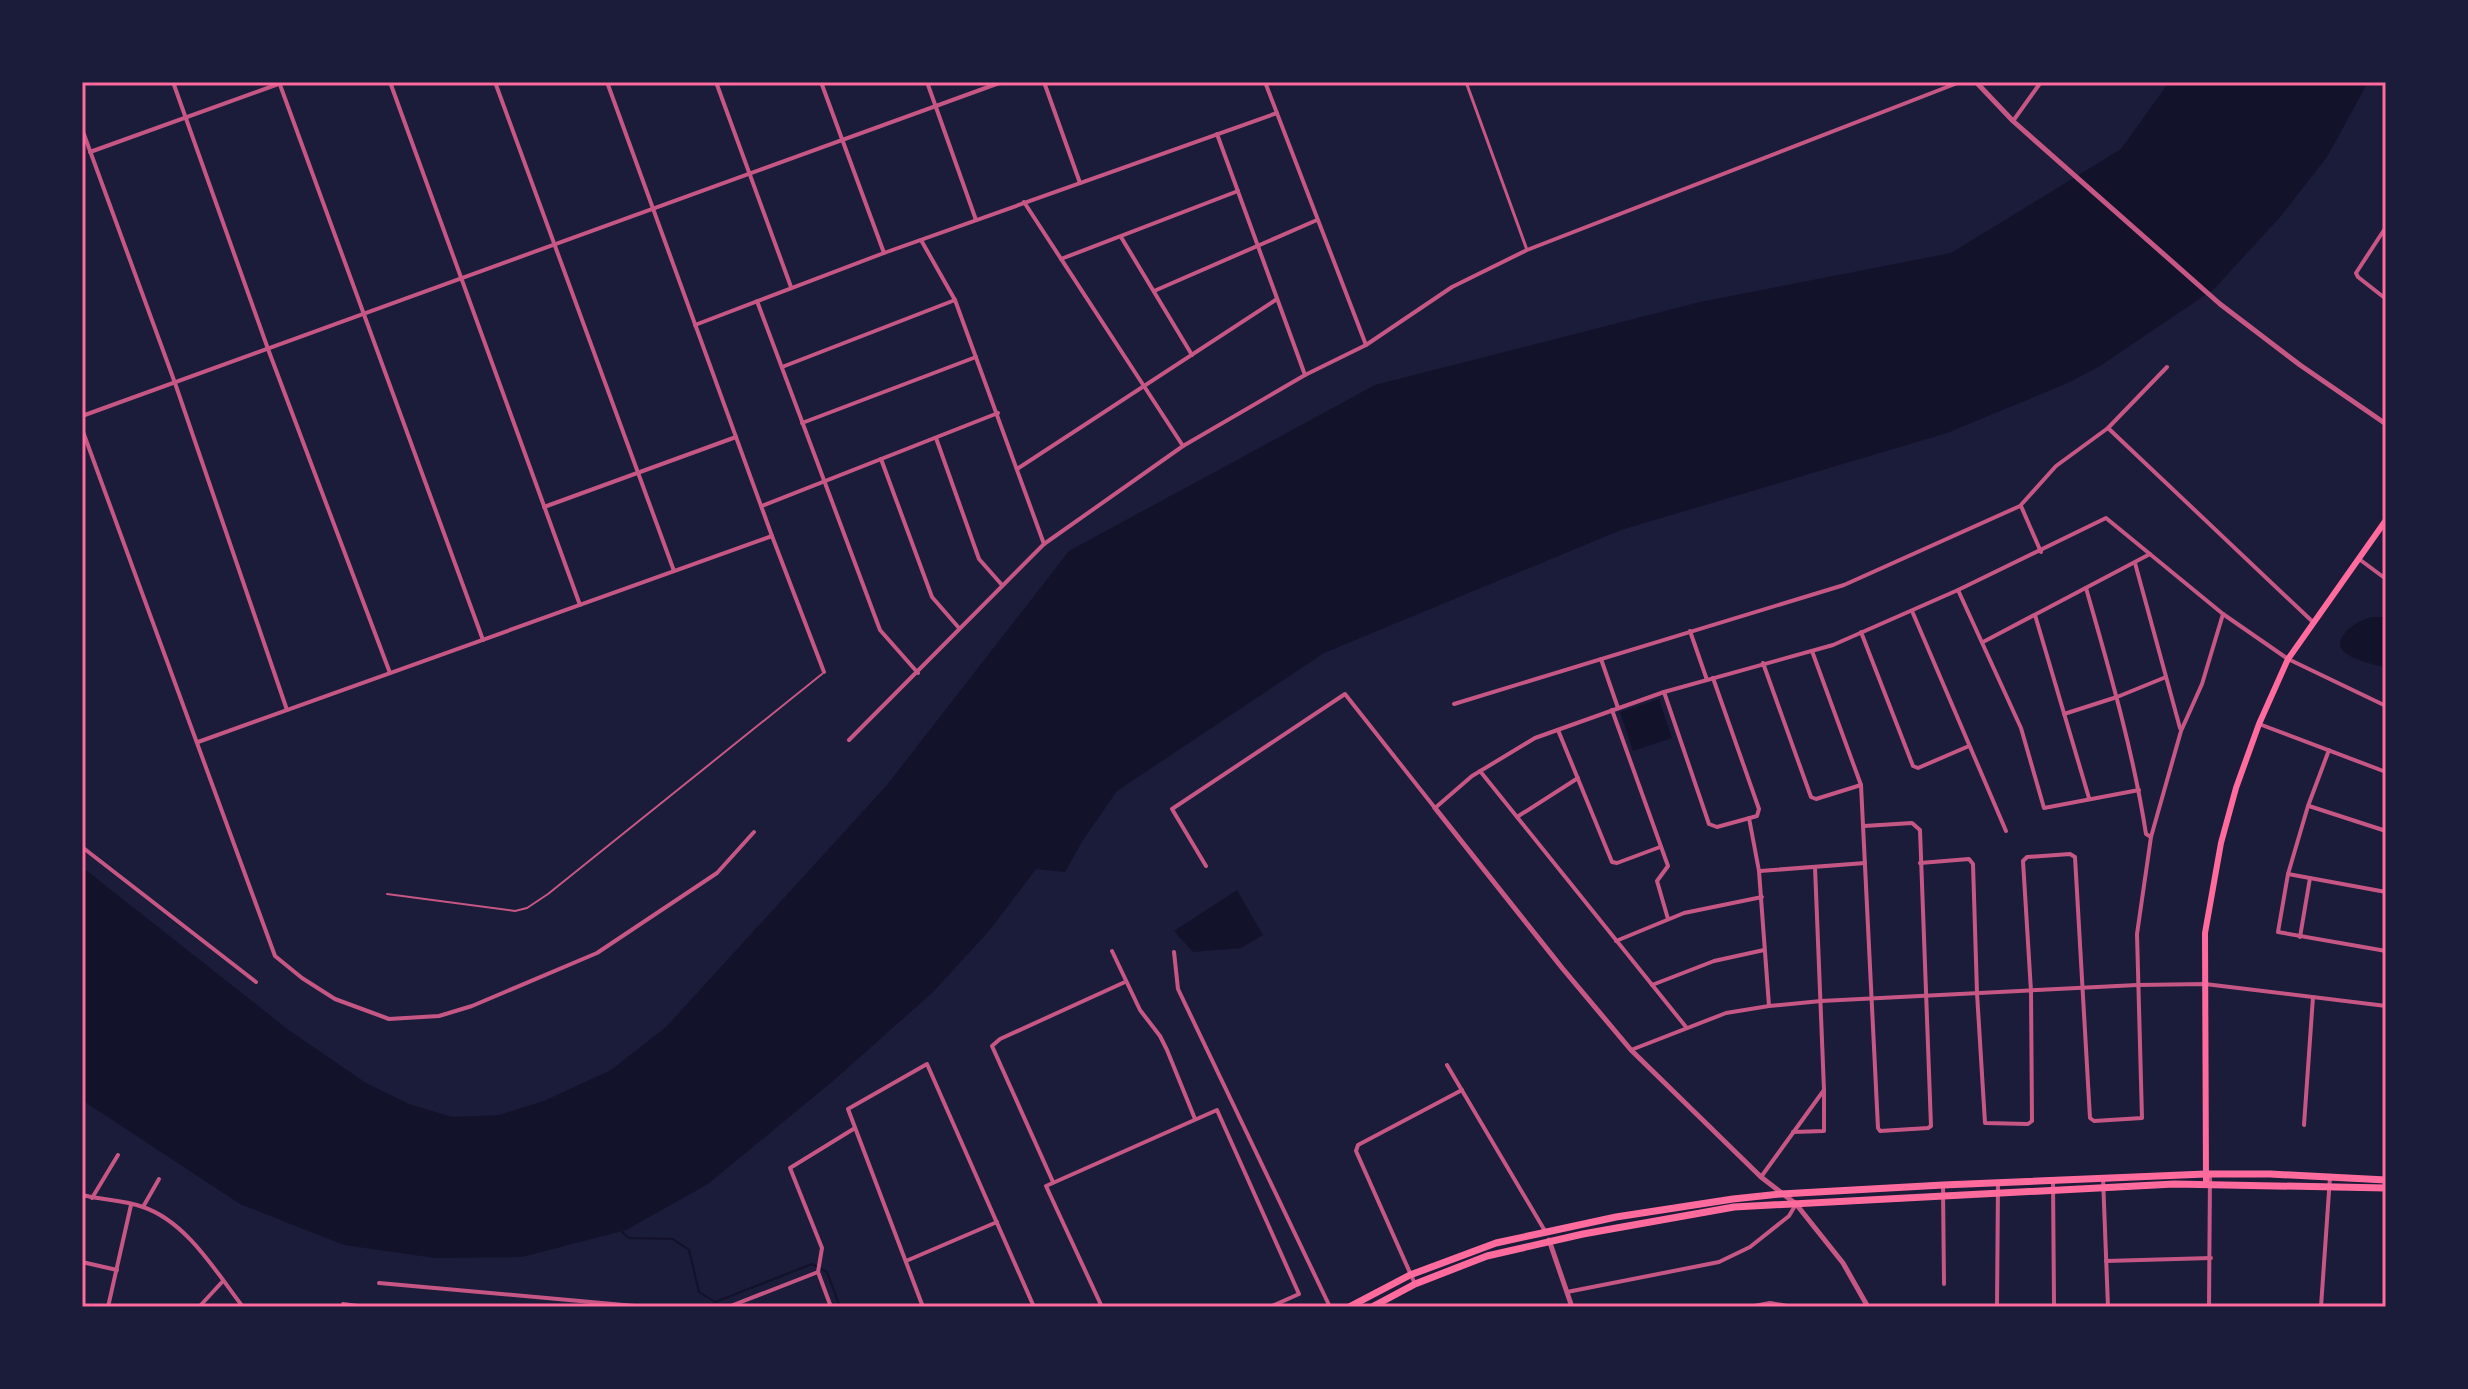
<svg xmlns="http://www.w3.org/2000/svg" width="2468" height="1389" font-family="Barlow,sans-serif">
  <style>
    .water { fill: #12122b }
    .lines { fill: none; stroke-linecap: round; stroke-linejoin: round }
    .stream { stroke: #12122b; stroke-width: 2 }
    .service { stroke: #c65784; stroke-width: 2 }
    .pedestrian { stroke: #c65784; stroke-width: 3 }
    .minor { stroke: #c65784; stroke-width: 4 }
    .tertiary { stroke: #c65784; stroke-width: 5 }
    .secondary { stroke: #ff6b9d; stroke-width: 6 }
    .primary { stroke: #ff6b9d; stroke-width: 7 }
    .neatline { fill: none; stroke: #ff6b9d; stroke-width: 3 }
  </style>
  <rect width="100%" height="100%" fill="#1b1b3a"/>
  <g class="water">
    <path d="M2169,82H2368L2327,157L2281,216L2214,289L2100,366L2070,382L1947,433L1621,530L1324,653L1117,791L1083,840L1065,872L1036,869L989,931L933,992L834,1080L708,1184L626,1230L522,1257L435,1258L344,1245L240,1204L82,1100V867L290,1031L366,1083L409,1104L452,1117L499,1115L544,1101L611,1070L666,1027L887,785L1069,551L1375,385L1700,302L1951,253L2121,149Z"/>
    <path d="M2372,617H2386V668C2371,663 2327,656 2344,634C2351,625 2361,620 2372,617Z"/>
    <path d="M1659,699L1672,738L1633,751L1620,712Z"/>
    <path d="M1237,890L1263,935L1241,948L1193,952L1174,931Z"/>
  </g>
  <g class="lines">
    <path class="stream" d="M622,1232L629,1238L673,1239L689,1250L699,1292L715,1302L812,1264L827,1272L840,1307"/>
    <path class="service" d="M387,894L515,911L527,908L548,894L822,674"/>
    <path class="pedestrian" d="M1466,82L1527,250"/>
    <g class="minor">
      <path d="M173,82L268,349L390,673"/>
      <path d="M279,82L483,640"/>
      <path d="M390,82L580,605"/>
      <path d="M495,82L674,571"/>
      <path d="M607,82L772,536L824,672"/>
      <path d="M716,82L791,287"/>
      <path d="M821,82L884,253"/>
      <path d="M927,82L976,220"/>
      <path d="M1044,82L1080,183"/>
      <path d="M1265,82L1366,345"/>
      <path d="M2013,121L2041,82"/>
      <path d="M82,129L175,383L287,710"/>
      <path d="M1217,134L1305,375"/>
      <path d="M90,152L284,82"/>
      <path d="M1024,202L1183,446"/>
      <path d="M2386,227L2356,273L2358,277L2386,299"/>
      <path d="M1121,237L1192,355"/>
      <path d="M921,240L955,300L1044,544"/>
      <path d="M1061,259L1238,191"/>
      <path d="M1154,291L1317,220"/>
      <path d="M757,301L880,630L918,673"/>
      <path d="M695,325L884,253L1277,113"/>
      <path d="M782,367L955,300"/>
      <path d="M82,416L1002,82"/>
      <path d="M802,423L976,357"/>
      <path d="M2108,428L2314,623"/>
      <path d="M82,429L275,956L302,978L335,999L389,1019L439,1016L472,1006L597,953L717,873L754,832"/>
      <path d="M936,438L979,559L1002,585"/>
      <path d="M881,459L932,597L959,628"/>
      <path d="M1017,469L1277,299"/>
      <path d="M762,506L998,413"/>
      <path d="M2021,506L2041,552"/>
      <path d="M544,507L736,437"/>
      <path d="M2359,559L2386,579"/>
      <path d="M2135,563L2180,728"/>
      <path d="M2086,588C2109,669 2133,750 2146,834L2151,837"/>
      <path d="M1958,590L2021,728L2044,808L2139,790"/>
      <path d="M1912,611L2006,831"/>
      <path d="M2035,615L2089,798"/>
      <path d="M1690,631L1707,680"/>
      <path d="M1861,632L1913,766L1918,768L1969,746"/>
      <path d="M1983,642L2150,554"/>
      <path d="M1812,651L1861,785L1878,1128L1880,1131L1928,1128L1931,1126L1920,830L1912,823L1864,826"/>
      <path d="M1601,659L1618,708"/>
      <path d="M1763,663L1811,797L1816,799L1861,785"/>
      <path d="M1664,692L1709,824L1717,827L1757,816L1759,809L1713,678"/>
      <path d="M1454,704L1844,585L2020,506L2056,466L2108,428L2167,367"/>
      <path d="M1612,710L1668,866L1657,881L1668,919"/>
      <path d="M2064,714L2117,697L2166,677"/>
      <path d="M2259,724L2386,772"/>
      <path d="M1558,730L1612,862L1617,863L1660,847"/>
      <path d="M849,740L1044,544L1183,446L1305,375L1366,345L1452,287L1527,250L1960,82"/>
      <path d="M198,742L772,536"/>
      <path d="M2329,750L2308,806L2288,874L2278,932L2386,951"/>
      <path d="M1480,771L1686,1027"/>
      <path d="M2309,806L2386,831"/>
      <path d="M1517,817L1578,778"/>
      <path d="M1749,818L1759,871L1769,1006"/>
      <path d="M82,847L256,982"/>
      <path d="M1920,863L1969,859L1973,864L1977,993L1985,1123L2028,1124L2032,1121L2031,991L2023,861L2027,857L2070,854L2075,857L2090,1118L2094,1121L2142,1118L2137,934L2151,837L2181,731L2202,684L2223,614"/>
      <path d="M1206,866L1172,809L1345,694L1435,808L1472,776L1535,738L1664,692L1833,645L1958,590L2106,518L2223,614L2288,659L2386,706"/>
      <path d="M1760,871L1865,863"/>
      <path d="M2288,874L2386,892"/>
      <path d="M2300,937L2310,878"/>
      <path d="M1616,941L1684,913L1762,897"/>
      <path d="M1112,951L1140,1010L1160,1036L1167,1050L1195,1119"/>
      <path d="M1174,952L1178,989L1330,1307"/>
      <path d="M1652,985L1714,961L1764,950"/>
      <path d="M1631,1050L1726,1013L1769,1006L1821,1001L2137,985L2205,984L2386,1006"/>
      <path d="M1447,1065L1545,1231"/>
      <path d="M2304,1125L2313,997"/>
      <path d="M1793,1132L1824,1131V1090"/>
      <path d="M1761,1177L1824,1090L1815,867"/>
      <path d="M2103,1178L2108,1307"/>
      <path d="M2053,1180L2054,1305"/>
      <path d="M1053,1182L992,1046L1000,1039L1125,982"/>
      <path d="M1943,1186L1944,1284"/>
      <path d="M82,1195C102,1200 124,1200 143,1207C187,1222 216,1272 243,1307"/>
      <path d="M92,1198L118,1155"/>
      <path d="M143,1207L159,1179"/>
      <path d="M906,1261L997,1222"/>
      <path d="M2106,1261L2211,1258"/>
      <path d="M82,1262L117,1270"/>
      <path d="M379,1283L646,1307"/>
      <path d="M1415,1284L1356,1151L1358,1145L1462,1090"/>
      <path d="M1567,1292L1719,1262L1750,1247L1789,1216L1796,1204"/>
      <path d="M343,1304L365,1307"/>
      <path d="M108,1307L131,1205"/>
      <path d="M199,1307L223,1281"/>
      <path d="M728,1307L818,1272"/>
      <path d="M831,1307L818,1272L822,1248L790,1168L855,1128"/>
      <path d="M923,1307L848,1109L927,1064L1034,1307"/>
      <path d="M1102,1307L1046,1186L1217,1110L1299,1294L1270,1307"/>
      <path d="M1749,1307L1770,1303L1793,1307"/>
      <path d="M1997,1307L1998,1183"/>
      <path d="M2209,1307L2210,1174"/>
      <path d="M2321,1307L2330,1177"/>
    </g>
    <g class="tertiary">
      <path d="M1976,82L2013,121L2220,304L2300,365L2386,424"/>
      <path d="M1435,808L1563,969L1631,1050L1761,1177L1796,1204L1843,1263L1868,1307"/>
      <path d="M1549,1240L1572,1307"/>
    </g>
    <path class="secondary" d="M2206,1183L2205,933L2221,843L2236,788L2259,724L2288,659L2386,520"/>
    <g class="primary">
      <path d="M1349,1307L1410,1275L1496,1243L1616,1217L1733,1199L1781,1194L1943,1185L2206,1174H2270L2386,1180"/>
      <path d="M1372,1307L1415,1284L1487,1256L1583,1234L1734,1207L2174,1184L2386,1188"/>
    </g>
  </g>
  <rect width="2468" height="1389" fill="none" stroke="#1b1b3a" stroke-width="168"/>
  <rect x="84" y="84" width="2300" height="1221" class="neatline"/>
</svg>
